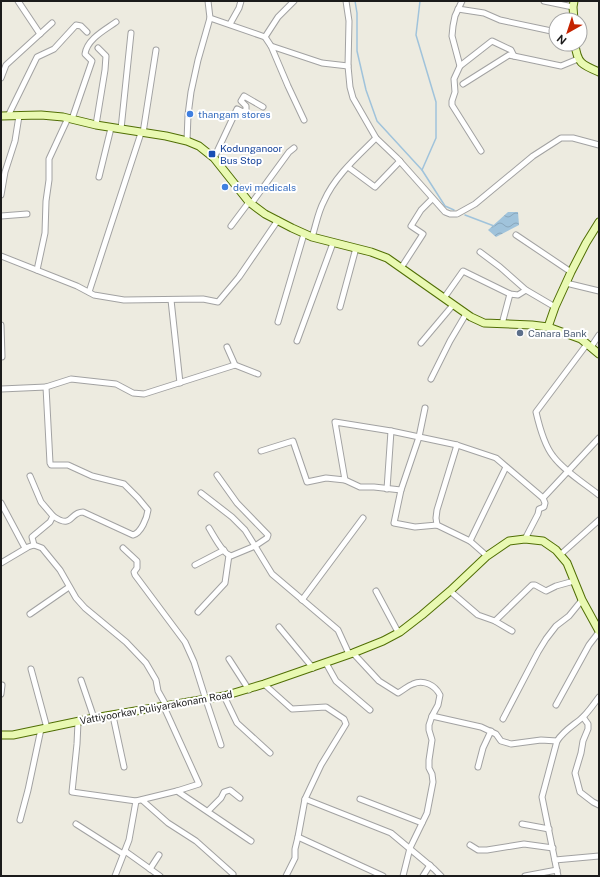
<svg xmlns="http://www.w3.org/2000/svg" width="600" height="877" font-family="'Public Sans',sans-serif">
  <style>
    .water { fill: url(#water-waves) }
    .lines { fill: none; stroke-linecap: round; stroke-linejoin: round }
    .stream { stroke: #a0c3db; stroke-width: 1.5 }
    .street-casing { stroke: #a2a2a2; stroke-width: 7 }
    .secondary-casing { stroke: #516f05; stroke-width: 9 }
    .street { stroke: #fff; stroke-width: 5 }
    .secondary { stroke: #e9f9b2; stroke-width: 7 }
    .shop-dot { fill: #3f7fe0; stroke: #fff; stroke-width: 1.5 }
    .transit-dot { fill: #1a4fb4; stroke: #fff; stroke-width: 1.5 }
    .service-dot { fill: #5c6f8a; stroke: #fff; stroke-width: 1.5 }
    .labels { text-anchor: middle; dominant-baseline: central; stroke-width: 4; stroke-linejoin: round; paint-order: stroke }
    .shop-label { font-size: 10px; fill: #366cbe; stroke: #fff; text-anchor: start }
    .transit-label { font-size: 10px; fill: #164399; stroke: #fff; text-anchor: start }
    .service-label { font-size: 10px; fill: #4e5e75; stroke: #fff; text-anchor: start }
    .street-label { font-size: 10px; fill: #1b1b1b; stroke: #fff }
  </style>
  <defs>
    <pattern id="water-waves" width="16" height="10" patternUnits="userSpaceOnUse"><rect width="16" height="10" fill="#a0c3db"/><path d="M0 5q4-4 8 0t8 0" fill="none" stroke="#89a7bb"/></pattern>
  </defs>
  <rect width="100%" height="100%" fill="#edebe0"/>
  <path class="water" d="M508,212H518L519,225L496,237L488,230Z"/>
  <g class="lines">
    <g class="stream">
      <path d="M355,1L357,13V51L366,90L377,121L422,170L445,206L454,210"/>
      <path d="M420,1L416,35L436,102V138L422,170"/>
      <path d="M465,215L494,226"/>
    </g>
    <g class="street-casing">
      <g id="street">
        <path d="M18,1L40,34"/>
        <path d="M346,1L349,21L348,66L350,87L353,98L376,138L397,158L445,212L450,214H457L475,204L533,156L561,138H573L599,145"/>
        <path d="M462,1L455,16L453,26L452,36L460,66L454,79L455,92L452,101V105L481,151"/>
        <path d="M544,1L573,7"/>
        <path d="M458,9L484,13L500,20L556,32"/>
        <path d="M210,18L265,37L271,46L322,63L348,66"/>
        <path d="M230,24L239,8L241,1"/>
        <path d="M265,37L278,17L294,1"/>
        <path d="M271,46L288,86L304,120"/>
        <path d="M460,66L492,41L511,50L514,56"/>
        <path d="M1,78L6,65L52,23"/>
        <path d="M463,84L509,55L561,66L578,59"/>
        <path d="M8,116L37,57L54,49L76,25L81,26L87,32"/>
        <path d="M72,119L92,61L85,54C87,39 105,30 116,22"/>
        <path d="M96,125L105,70L106,56L98,48"/>
        <path d="M121,129L131,33"/>
        <path d="M143,133L156,50"/>
        <path d="M187,141L188,115L191,92L198,60L210,18L208,1"/>
        <path d="M214,158L237,109L243,112L246,110V106L241,101L244,96L263,107"/>
        <path d="M348,167L375,187L400,161"/>
        <path d="M99,177L111,128"/>
        <path d="M1,195L5,172L15,141L19,116"/>
        <path d="M251,204L289,152L294,148"/>
        <path d="M1,216L27,214"/>
        <path d="M231,226L249,202"/>
        <path d="M516,235L571,272"/>
        <path d="M312,237C316,225 318,212 324,201C335,176 357,157 376,138"/>
        <path d="M480,252L500,267L526,290"/>
        <path d="M1,256L77,286L94,295L124,300L203,299L218,302L239,277L278,220"/>
        <path d="M401,268L423,234L411,226L421,210L432,199"/>
        <path d="M37,270L45,233L46,201L49,180V159L68,118"/>
        <path d="M566,283L599,291"/>
        <path d="M89,292L141,133"/>
        <path d="M444,298L463,271L510,294L518,295L526,290L555,307"/>
        <path d="M171,300L180,383"/>
        <path d="M340,307L356,248"/>
        <path d="M278,322L304,234"/>
        <path d="M502,324L510,294"/>
        <path d="M1,325L2,357"/>
        <path d="M297,341L333,243"/>
        <path d="M421,343L453,305"/>
        <path d="M587,344L536,412C539,425 545,446 553,456C564,471 584,483 599,495"/>
        <path d="M227,347L235,365"/>
        <path d="M591,347L599,335"/>
        <path d="M431,379L450,341L466,314"/>
        <path d="M1,389L46,387"/>
        <path d="M425,408L419,437L401,490L394,523L415,527L437,525L470,541L487,556"/>
        <path d="M261,451L293,441L307,482L326,478L345,480L360,487H374L401,490"/>
        <path d="M217,475L237,503L268,535L267,538L255,546L272,574L338,630L349,654"/>
        <path d="M30,476L41,502L53,516L50,522L32,537L34,545"/>
        <path d="M345,480L335,422L391,431L457,445L496,458L543,498"/>
        <path d="M387,489L391,431"/>
        <path d="M201,493L232,517L245,530L255,546L231,556C223,554 214,536 209,528"/>
        <path d="M1,503L25,548"/>
        <path d="M53,516C73,530 69,512 83,512L133,535C141,533 147,518 148,510L138,498L124,484L92,476L68,465H51L50,463L46,387L71,379L116,384L133,393L144,394L235,365L258,374"/>
        <path d="M437,525L436,518L437,510L457,445"/>
        <path d="M525,539L538,514L539,509L544,507L545,503L543,498L599,438"/>
        <path d="M470,541L506,467"/>
        <path d="M123,548L137,561V568L134,572L135,575L185,642L194,662L206,700"/>
        <path d="M560,555L599,520"/>
        <path d="M1,563L28,547L34,545L42,548L60,570L76,598L85,608L126,642L146,663L156,680L158,691L167,707"/>
        <path d="M195,565L224,550"/>
        <path d="M376,591L398,632"/>
        <path d="M450,591L478,615L495,621L532,585H535L546,591L556,586L574,581"/>
        <path d="M302,600L363,518"/>
        <path d="M198,612L225,583L229,555"/>
        <path d="M30,614L69,587"/>
        <path d="M495,621L512,631"/>
        <path d="M279,627L313,668"/>
        <path d="M353,653L379,681L398,693C404,690 407,686 413,684C423,679 435,685 440,695L438,705L432,716"/>
        <path d="M229,659L249,690"/>
        <path d="M326,663L336,681L370,710"/>
        <path d="M31,669L47,728"/>
        <path d="M81,680L94,718"/>
        <path d="M264,684L292,709L326,707L344,719L346,724L321,765L305,799L298,837L295,849V858L286,876"/>
        <path d="M1,694L2,685"/>
        <path d="M224,696L237,723L270,753"/>
        <path d="M206,700L221,745"/>
        <path d="M556,705L589,645L599,632"/>
        <path d="M164,707L199,784L177,791"/>
        <path d="M113,716L124,767"/>
        <path d="M583,717L588,724V729L583,741L581,753L575,773L580,792L593,802L599,805"/>
        <path d="M503,719L538,652L546,639L556,626L569,616L582,600"/>
        <path d="M78,722L77,744L72,792L136,801L129,840L115,876"/>
        <path d="M557,741L542,797L558,876"/>
        <path d="M478,767L483,748L491,731"/>
        <path d="M305,799L391,833L434,869L441,876"/>
        <path d="M360,799L422,823"/>
        <path d="M142,800L168,823L196,841L233,874"/>
        <path d="M136,801L177,791L251,841"/>
        <path d="M208,811L221,798L224,792L230,790L240,798"/>
        <path d="M20,820L28,790L41,729"/>
        <path d="M76,824L123,854"/>
        <path d="M522,824L549,829"/>
        <path d="M298,837L383,876"/>
        <path d="M470,845L478,850H487L524,844L553,848"/>
        <path d="M125,851L160,876"/>
        <path d="M555,860L599,856"/>
        <path d="M150,869L159,855"/>
        <path d="M403,876L410,848L427,813L433,782L432,774L429,768V760L432,740L429,730V725L432,716L481,727L496,734L501,741L511,744L541,740L557,741C564,730 574,725 583,717C589,711 594,704 599,697"/>
        <path d="M423,876L430,865"/>
        <path d="M525,876L557,870"/>
      </g>
    </g>
    <g class="secondary-casing">
      <g id="secondary">
        <path d="M574,20L573,7L574,1"/>
        <path d="M575,44C577,63 582,65 599,72"/>
        <path d="M1,116L41,115L63,117L96,125L166,136L187,141L199,146L214,158L249,202L265,214L292,228L312,237L371,252L387,258L471,317L484,323L532,325L548,327"/>
        <path d="M599,222L586,243L571,272L555,307L548,327L581,339L599,354"/>
        <path d="M1,735H13L94,718L224,696L264,684L353,653L383,641L400,632L422,615L450,591L487,556L509,541L525,539L543,541L556,550L567,563L582,600L599,631"/>
      </g>
    </g>
    <use href="#street" class="street"/>
    <use href="#secondary" class="secondary"/>
  </g>
  <g class="shop-dot">
    <circle cx="190" cy="114" r="4"/>
    <circle cx="225" cy="187" r="4"/>
  </g>
  <rect class="transit-dot" x="208" y="150" width="8" height="8" rx="2"/>
  <circle class="service-dot" cx="520" cy="333" r="4"/>
  <g class="labels">
    <g class="shop-label">
      <text x="198" y="114">thangam stores</text>
      <text x="233" y="187">devi medicals</text>
    </g>
    <g class="transit-label">
      <text x="220" y="148">Kodunganoor<tspan x="220" dy="12">Bus Stop</tspan></text>
    </g>
    <g class="service-label">
      <text x="528" y="333">Canara Bank</text>
    </g>
    <g class="street-label">
      <text transform="translate(156 707) rotate(-10)">Vattiyoorkav Puliyarakonam Road</text>
    </g>
  </g>
  <rect width="600" height="877" fill="none" stroke="#1b1b1b" stroke-width="4"/>
  <g transform="translate(568 32) rotate(219)"><circle r="19" fill="#ffffff" stroke="#a4a4a4"/>
  <path d="M0-3L7 15L0 10L-7 15Z" fill="#c52301"/>
  <text y="-6" font-size="11" font-weight="bold" text-anchor="middle" fill="#1b1b1b">N</text>
  </g>
</svg>
